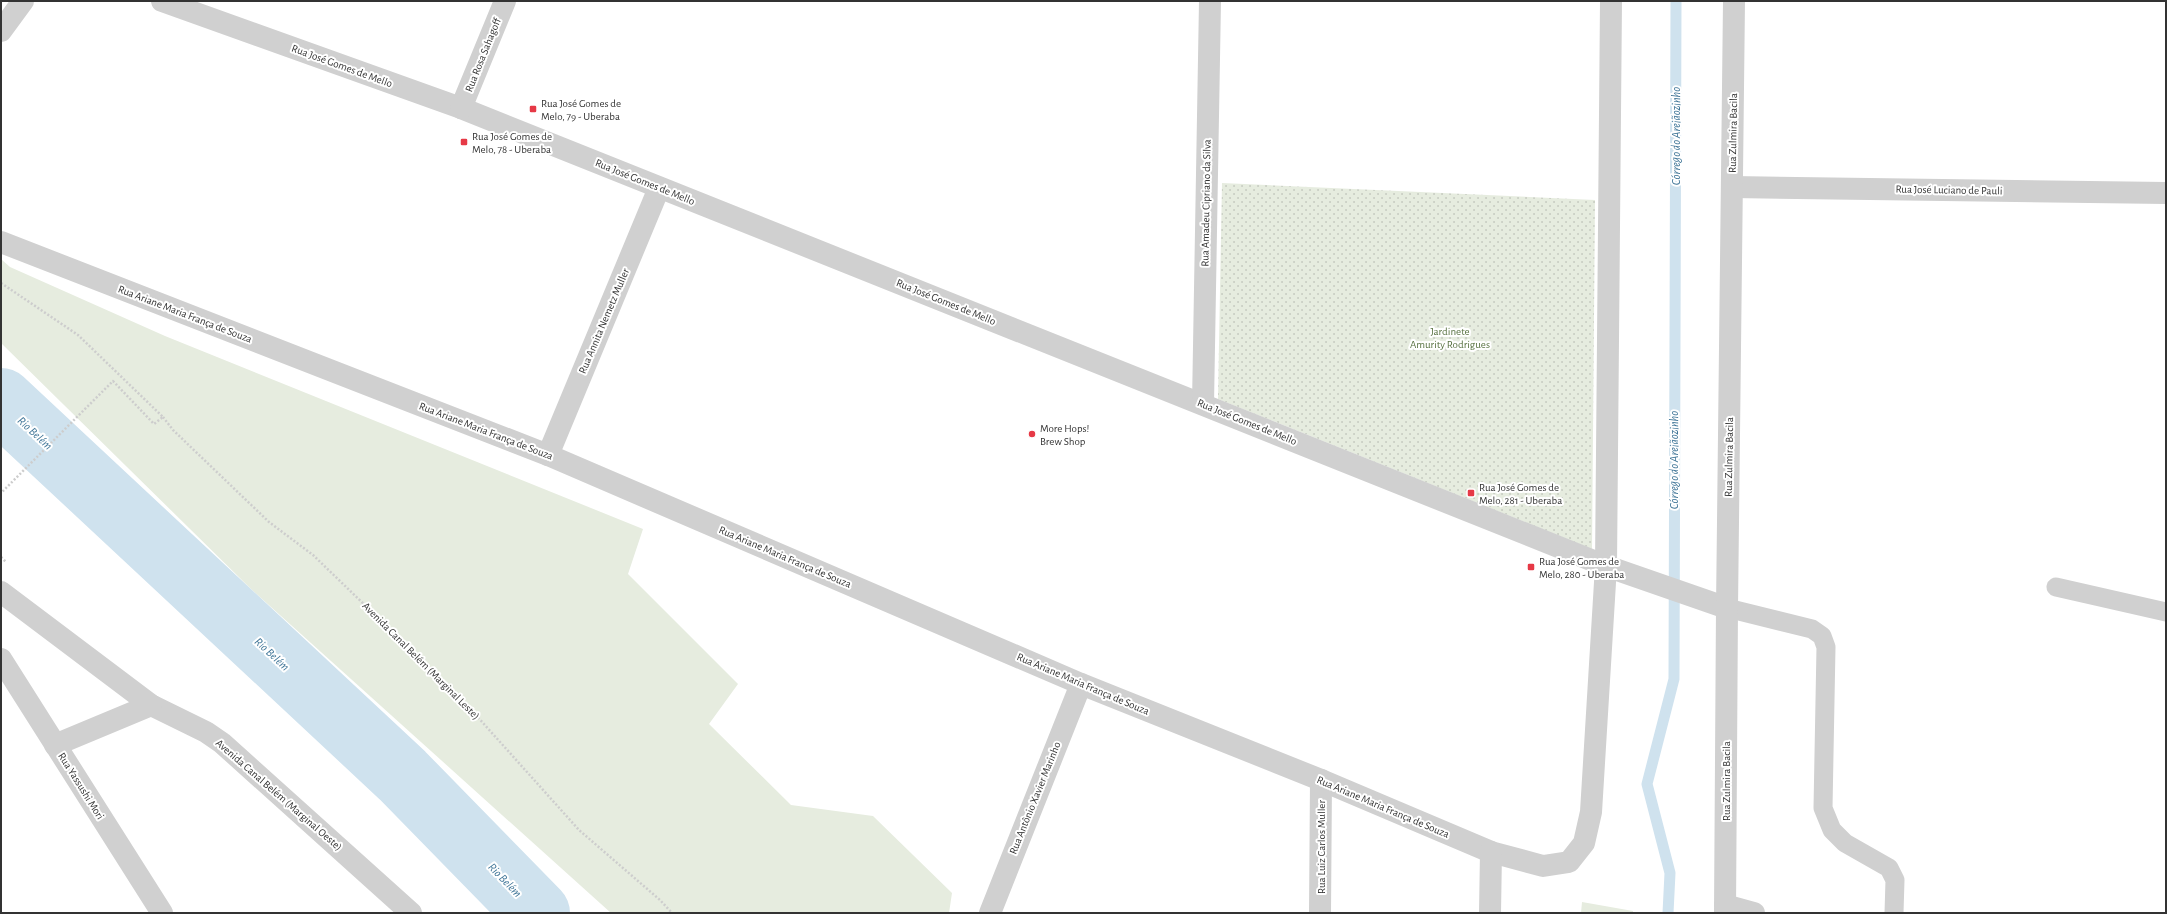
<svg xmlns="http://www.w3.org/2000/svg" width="2167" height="914" font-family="'Alegreya Sans',sans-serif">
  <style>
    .grass { fill: #e6ecdf }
    .park { fill: url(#park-dots) }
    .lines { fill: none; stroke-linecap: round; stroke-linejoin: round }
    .stream { stroke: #cfe2ee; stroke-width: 11 }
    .river { stroke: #cfe2ee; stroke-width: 66 }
    .path { stroke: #cdcdcd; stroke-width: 2.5; stroke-dasharray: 2 2; stroke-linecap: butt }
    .lane { stroke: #d0d0d0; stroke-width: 19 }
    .street { stroke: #d0d0d0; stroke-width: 22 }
    .poi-dot { fill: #e63946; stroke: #fff; stroke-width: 1.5 }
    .labels { text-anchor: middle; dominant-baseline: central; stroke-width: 4; stroke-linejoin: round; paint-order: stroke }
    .street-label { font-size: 11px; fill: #333; stroke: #fff }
    .poi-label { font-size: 11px; fill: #333; stroke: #fff; text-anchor: start }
    .park-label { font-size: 11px; fill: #56703f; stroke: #fff }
    .water-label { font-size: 12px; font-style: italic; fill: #3f7597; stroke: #fff }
  </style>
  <defs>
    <pattern id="park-dots" width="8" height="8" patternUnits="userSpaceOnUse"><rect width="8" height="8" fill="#e6ecdf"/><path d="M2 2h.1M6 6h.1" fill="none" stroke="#c6cbc0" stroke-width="1.8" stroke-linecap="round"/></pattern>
  </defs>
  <rect width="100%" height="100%" fill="#fff"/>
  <g class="grass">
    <path d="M1,259L10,267L165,336L643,529L628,574L738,684L709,724L791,805L873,816L952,893L949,913H611L252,590L1,343Z"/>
    <path d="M1582,902L1633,911V913H1581Z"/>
  </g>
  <path class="park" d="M1222,183L1595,200L1592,549L1218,399Z"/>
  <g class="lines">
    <path class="stream" d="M1668,913L1670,873L1647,784L1674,679L1676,1"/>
    <path class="river" d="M1,401L402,775L537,913"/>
    <g class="path">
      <path d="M1,283L78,335L163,417L154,424L113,381L1,493"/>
      <path d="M163,417L173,430L269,522L313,555L457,694L579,830L660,900L672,913"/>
      <path d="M1,557L6,562"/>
    </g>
    <g class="lane">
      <path d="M2056,587L2166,612"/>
      <path d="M1727,608L1812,629L1822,636L1826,647L1823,808L1832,830L1845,843L1889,868L1895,880L1894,913"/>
    </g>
    <g class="street">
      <path d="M162,1L461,108L1606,566L1727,608"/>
      <path d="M1,31L23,1"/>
      <path d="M461,108L505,1"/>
      <path d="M1732,187L2166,193"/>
      <path d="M1,242L548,455L1081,684L1321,780L1491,852L1543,866L1569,862L1584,843L1591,812L1606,566L1611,1"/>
      <path d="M1203,404L1210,1"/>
      <path d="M548,455L659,188"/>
      <path d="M1,592L151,705L206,732L222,743L411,913"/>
      <path d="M1,659L162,913"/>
      <path d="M55,745L151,705"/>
      <path d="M1725,905L1754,913"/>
      <path d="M990,913L1081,684"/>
      <path d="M1320,913L1321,780"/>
      <path d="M1490,913L1491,852"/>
      <path d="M1725,913L1727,608L1734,1"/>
    </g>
  </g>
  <g class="poi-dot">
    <rect x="529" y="105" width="8" height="8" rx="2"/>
    <rect x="460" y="138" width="8" height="8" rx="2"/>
    <circle cx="1032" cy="434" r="4"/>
    <rect x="1467" y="489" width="8" height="8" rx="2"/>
    <rect x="1527" y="563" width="8" height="8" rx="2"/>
  </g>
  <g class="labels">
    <g class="street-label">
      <text transform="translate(483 55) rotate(-68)">Rua Rosa Sahagoff</text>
      <text transform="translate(342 66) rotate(20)">Rua José Gomes de Mello</text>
      <text transform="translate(1733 133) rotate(-89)">Rua Zulmira Bacila</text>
      <text transform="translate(645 182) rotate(22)">Rua José Gomes de Mello</text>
      <text transform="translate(1949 190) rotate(1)">Rua José Luciano de Pauli</text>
      <text transform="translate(1206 203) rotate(-89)">Rua Amadeu Cipriano da Silva</text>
      <text transform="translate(946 302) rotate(22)">Rua José Gomes de Mello</text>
      <text transform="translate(185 314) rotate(21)">Rua Ariane Maria França de Souza</text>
      <text transform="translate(604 321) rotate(-67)">Rua Annita Nemetz Muller</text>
      <text transform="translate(1247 422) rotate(22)">Rua José Gomes de Mello</text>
      <text transform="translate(486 431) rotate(21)">Rua Ariane Maria França de Souza</text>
      <text transform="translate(1729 457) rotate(-89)">Rua Zulmira Bacila</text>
      <text transform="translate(785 557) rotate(23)">Rua Ariane Maria França de Souza</text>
      <text transform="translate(421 661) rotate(45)">Avenida Canal Belém (Marginal Leste)</text>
      <text transform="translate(1083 684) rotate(23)">Rua Ariane Maria França de Souza</text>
      <text transform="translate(1726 781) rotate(-90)">Rua Zulmira Bacila</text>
      <text transform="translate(81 786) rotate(58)">Rua Yassushi Mori</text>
      <text transform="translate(279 795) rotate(41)">Avenida Canal Belém (Marginal Oeste)</text>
      <text transform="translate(1035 798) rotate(-68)">Rua Antônio Xavier Marinho</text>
      <text transform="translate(1383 807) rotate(23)">Rua Ariane Maria França de Souza</text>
      <text transform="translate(1321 847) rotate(-90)">Rua Luiz Carlos Muller</text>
    </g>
    <g class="poi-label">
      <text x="541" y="103">Rua José Gomes de<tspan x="541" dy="13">Melo, 79 - Uberaba</tspan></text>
      <text x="472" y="136">Rua José Gomes de<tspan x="472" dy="13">Melo, 78 - Uberaba</tspan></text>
      <text x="1040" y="428">More Hops!<tspan x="1040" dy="13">Brew Shop</tspan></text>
      <text x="1479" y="487">Rua José Gomes de<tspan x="1479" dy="13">Melo, 281 - Uberaba</tspan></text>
      <text x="1539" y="561">Rua José Gomes de<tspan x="1539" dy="13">Melo, 280 - Uberaba</tspan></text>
    </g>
    <g class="park-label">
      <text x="1450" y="331">Jardinete<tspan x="1450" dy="13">Amurity Rodrigues</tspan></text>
    </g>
    <g class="water-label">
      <text transform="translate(1676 136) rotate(-90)">Córrego do Areiãozinho</text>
      <text transform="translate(35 433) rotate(43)">Rio Belém</text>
      <text transform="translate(1674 460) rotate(-90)">Córrego do Areiãozinho</text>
      <text transform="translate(272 654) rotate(43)">Rio Belém</text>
      <text transform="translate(505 880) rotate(46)">Rio Belém</text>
    </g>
  </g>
  <rect width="2167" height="914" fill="none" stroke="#333333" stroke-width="4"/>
</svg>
